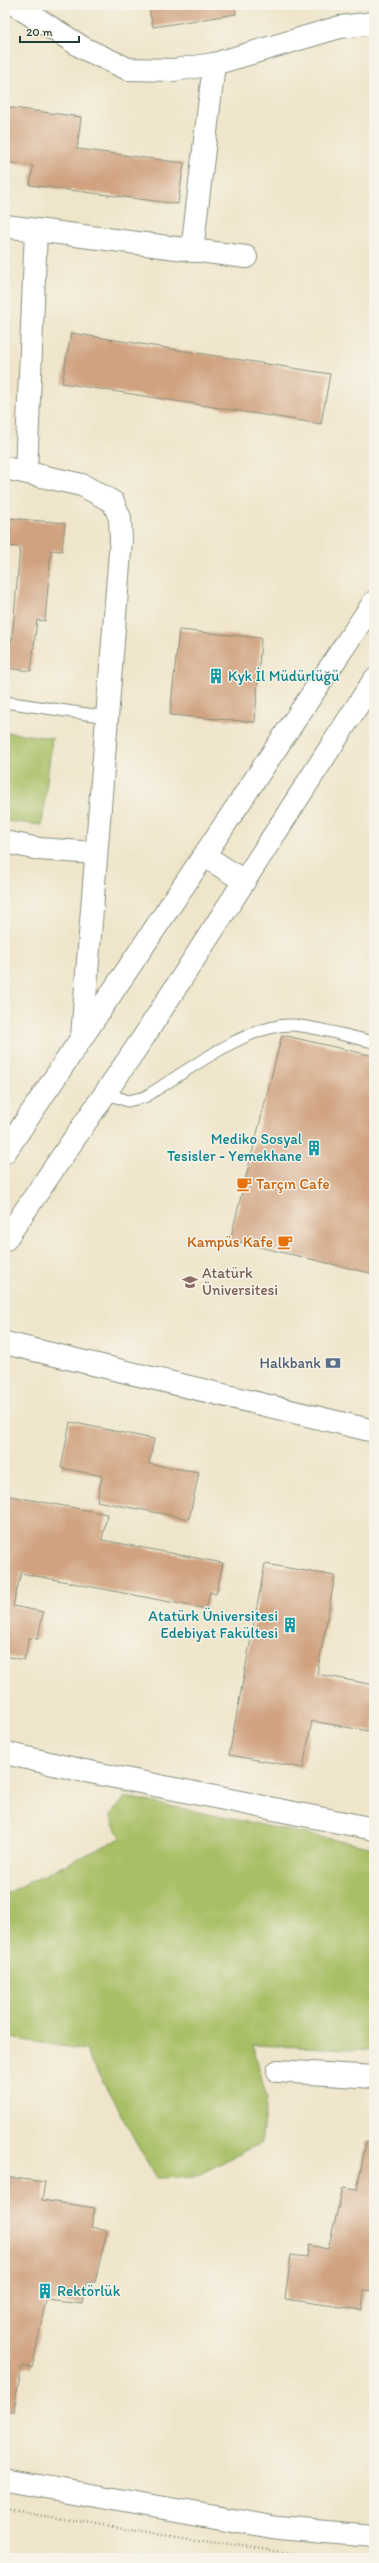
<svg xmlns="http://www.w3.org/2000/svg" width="379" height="2563" font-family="Itim,sans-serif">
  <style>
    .green { fill: #a8bf65; stroke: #647e4c }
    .building { fill: #d0a27f }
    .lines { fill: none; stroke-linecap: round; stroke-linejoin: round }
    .lane-casing { stroke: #87917f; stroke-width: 13 }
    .street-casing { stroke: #87917f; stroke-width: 24 }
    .path { stroke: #87917f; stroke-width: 2.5; stroke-dasharray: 1 3; stroke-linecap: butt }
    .lane { stroke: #fff; stroke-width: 11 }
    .street { stroke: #fff; stroke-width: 22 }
    .labels { text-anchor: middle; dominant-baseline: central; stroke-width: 3; stroke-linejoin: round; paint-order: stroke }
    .culture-label { font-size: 15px; fill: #0d838f; stroke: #f7f3e8; text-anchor: start }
    .food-label { font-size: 15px; fill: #c56008; stroke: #f7f3e8; text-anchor: start }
    .education-label { font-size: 15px; fill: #785e54; stroke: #f7f3e8; text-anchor: start }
    .service-label { font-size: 15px; fill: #4e5e75; stroke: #f7f3e8; text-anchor: end }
  </style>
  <rect width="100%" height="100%" fill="#f7f3e8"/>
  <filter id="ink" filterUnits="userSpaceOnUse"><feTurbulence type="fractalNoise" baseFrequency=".025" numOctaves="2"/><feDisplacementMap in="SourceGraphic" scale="8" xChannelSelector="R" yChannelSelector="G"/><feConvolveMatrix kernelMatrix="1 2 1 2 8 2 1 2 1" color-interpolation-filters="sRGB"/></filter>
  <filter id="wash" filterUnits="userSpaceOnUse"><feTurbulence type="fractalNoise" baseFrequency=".012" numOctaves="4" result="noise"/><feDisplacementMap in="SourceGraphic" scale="16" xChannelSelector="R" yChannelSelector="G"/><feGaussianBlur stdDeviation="0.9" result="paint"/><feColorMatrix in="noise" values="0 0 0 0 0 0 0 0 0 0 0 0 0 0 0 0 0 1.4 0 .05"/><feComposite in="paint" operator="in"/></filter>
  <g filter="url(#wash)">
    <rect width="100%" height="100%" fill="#efe5ca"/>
    <g class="green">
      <path d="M5,732L52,738L42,825L5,821Z"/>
      <path d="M126,1797L374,1848V2050L253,2045L267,2099L261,2143L194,2177L156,2178L85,2050L5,2037V1894L121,1838L110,1815Z"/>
    </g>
    <g id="blocks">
      <g class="building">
        <path d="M148,5H235L236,14L153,27Z"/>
        <path d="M5,107L81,117L77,149L184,163L178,204L30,185L33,166L5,162Z"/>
        <path d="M71,333L330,374L321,424L62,383Z"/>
        <path d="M7,518L65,523L62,551L51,550L45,621L37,620L31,671L5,668V640H12L20,547L5,546Z"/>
        <path d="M179,630L261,638L255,722L170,715Z"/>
        <path d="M282,1035L374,1056V1274L230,1240Z"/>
        <path d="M70,1422L154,1439L149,1464L199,1472L189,1519L97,1501L102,1476L61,1468Z"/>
        <path d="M5,1495L107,1514L102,1540L223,1563L216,1594L210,1592L206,1609L21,1573L13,1606L43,1612L38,1639L29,1638L24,1660L5,1656Z"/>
        <path d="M265,1564L335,1576L317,1674L374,1685V1732L312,1721L303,1768L229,1755Z"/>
        <path d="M366,2142L374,2143V2291L364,2290L362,2310L285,2299L291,2255L307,2257L309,2245L328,2249L343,2188L357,2190Z"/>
        <path d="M5,2177L45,2182L42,2200L95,2208L91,2227L107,2231L95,2282H86L83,2304L46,2300L32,2368L22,2366L13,2412L5,2411Z"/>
      </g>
    </g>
  </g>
  <g filter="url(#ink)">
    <use href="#blocks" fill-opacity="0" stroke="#87917f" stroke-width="1"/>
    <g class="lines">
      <g class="lane-casing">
        <g id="lane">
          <path d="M5,702L107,717"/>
          <path d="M105,1093L128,1101L145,1097C183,1074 247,1024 291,1025C314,1026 350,1037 374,1042"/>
        </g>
      </g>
      <g class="street-casing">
        <g id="street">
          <path d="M15,5L85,49L128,69L174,70L214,64L340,27L374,23"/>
          <path d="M5,226L246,257"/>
          <path d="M192,251L214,64"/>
          <path d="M5,468L82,485L113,502L120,518L121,539L82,1037"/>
          <path d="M26,471L36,230"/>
          <path d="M5,842L39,849L96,853"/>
          <path d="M205,856L244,881"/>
          <path d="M5,1152L374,602"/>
          <path d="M5,1240L143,1038L374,680"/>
          <path d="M5,1343L374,1431"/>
          <path d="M5,1753L80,1770L374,1829"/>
          <path d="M278,2071L374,2077"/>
          <path d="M5,2480L278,2528L374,2536"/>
        </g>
      </g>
      <path class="path" d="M5,2510L322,2558"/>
      <use href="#lane" class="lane"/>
      <use href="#street" class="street"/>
    </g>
  </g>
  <defs>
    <g id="building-bare" transform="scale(1.2)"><path d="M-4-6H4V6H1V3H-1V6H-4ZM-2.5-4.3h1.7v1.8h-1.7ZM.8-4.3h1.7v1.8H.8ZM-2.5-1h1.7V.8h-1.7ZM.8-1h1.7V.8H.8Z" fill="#0f9aa8" stroke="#f7f3e8" stroke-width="2.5" paint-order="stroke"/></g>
    <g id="cafe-bare" transform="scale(1.2)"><path d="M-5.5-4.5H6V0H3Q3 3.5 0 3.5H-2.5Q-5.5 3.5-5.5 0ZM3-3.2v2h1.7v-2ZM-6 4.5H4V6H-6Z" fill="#e8710a" stroke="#f7f3e8" stroke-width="2.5" paint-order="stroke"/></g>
    <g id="university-bare" transform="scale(1.2)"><path d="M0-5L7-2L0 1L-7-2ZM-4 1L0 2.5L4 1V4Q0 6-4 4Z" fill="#8d6e63" stroke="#f7f3e8" stroke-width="2.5" paint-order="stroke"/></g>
    <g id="bank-bare" transform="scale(1.2)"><path d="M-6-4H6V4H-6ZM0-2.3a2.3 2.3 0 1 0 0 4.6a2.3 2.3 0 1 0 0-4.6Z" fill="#5c6f8a" stroke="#f7f3e8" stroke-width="2.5" paint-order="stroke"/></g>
  </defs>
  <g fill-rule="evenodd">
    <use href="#building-bare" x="216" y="676"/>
    <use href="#building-bare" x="314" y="1148"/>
    <use href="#cafe-bare" x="244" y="1184"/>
    <use href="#cafe-bare" x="285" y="1242"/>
    <use href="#university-bare" x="190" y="1282"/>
    <use href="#bank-bare" x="333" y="1363"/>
    <use href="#building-bare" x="290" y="1625"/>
    <use href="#building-bare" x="45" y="2291"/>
  </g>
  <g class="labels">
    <g class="culture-label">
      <text x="228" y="676">Kyk İl Müdürlüğü</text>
      <text x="302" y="1139" text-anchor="end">Mediko Sosyal<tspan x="302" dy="17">Tesisler - Yemekhane</tspan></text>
      <text x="278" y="1616" text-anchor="end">Atatürk Üniversitesi<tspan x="278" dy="17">Edebiyat Fakültesi</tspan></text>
      <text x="57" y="2291">Rektörlük</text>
    </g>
    <g class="food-label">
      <text x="256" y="1184">Tarçın Cafe</text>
      <text x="273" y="1242" text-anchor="end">Kampüs Kafe</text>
    </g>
    <g class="education-label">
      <text x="202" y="1273">Atatürk<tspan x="202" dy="17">Üniversitesi</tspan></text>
    </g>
    <g class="service-label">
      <text x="321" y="1363">Halkbank</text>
    </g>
  </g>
  <rect width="379" height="2563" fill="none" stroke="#f7f3e8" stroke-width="20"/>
  <path d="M20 36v6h59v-6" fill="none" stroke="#1f3d34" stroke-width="2"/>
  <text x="26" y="36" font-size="12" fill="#1f3d34" stroke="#f7f3e8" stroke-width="3" paint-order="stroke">20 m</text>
</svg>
